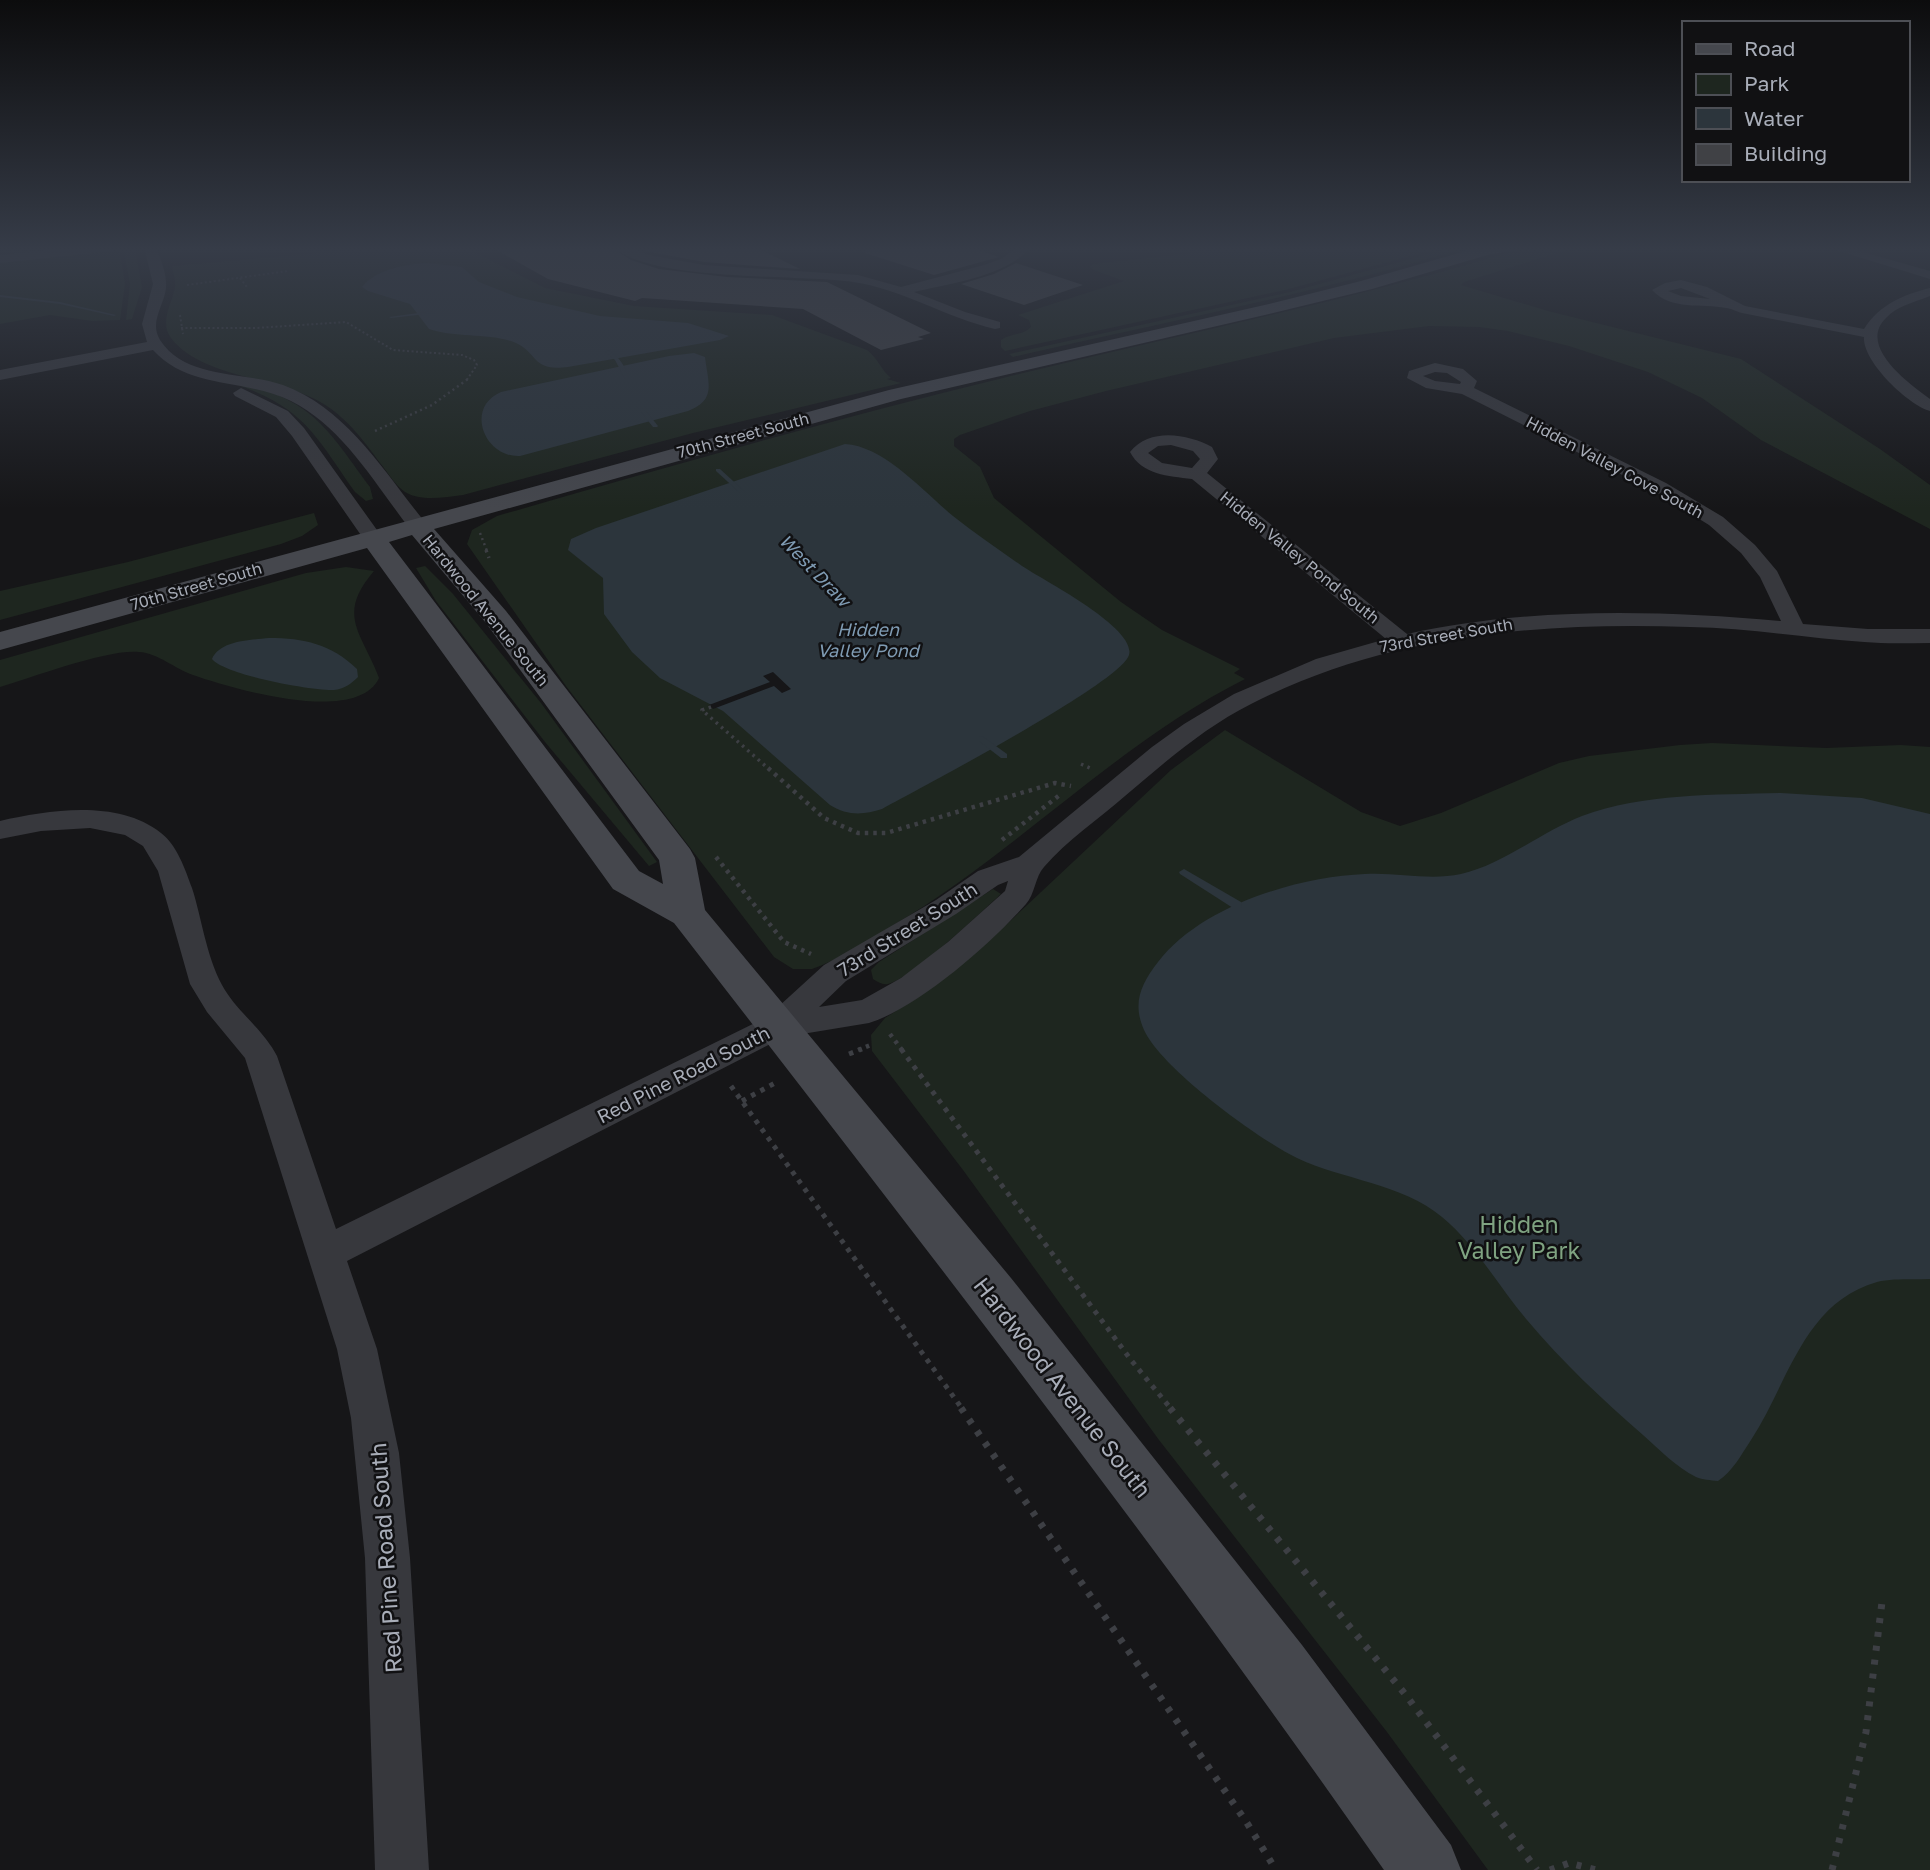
<svg xmlns="http://www.w3.org/2000/svg" width="1930" height="1870" font-family="'Golos Text',sans-serif">
  <style>
    .green { fill: #1e261f }
    .water { fill: #2c353c }
    .pier { fill: #161618 }
    .lines { fill: none; stroke-linecap: round; stroke-linejoin: round }
    .stream { fill: #2c353c; fill-rule: evenodd }
    .building { fill: #404145 }
    .path-far5 { stroke: #3d3f44; stroke-width: 2; stroke-dasharray: 2 2.5; stroke-linecap: butt }
    .path-far4 { stroke: #3d3f44; stroke-width: 2.5; stroke-dasharray: 2 3.5; stroke-linecap: butt }
    .path-far3 { stroke: #3d3f44; stroke-width: 3.5; stroke-dasharray: 2.5 4.5; stroke-linecap: butt }
    .path-far2 { stroke: #3d3f44; stroke-width: 4.5; stroke-dasharray: 3.5 5; stroke-linecap: butt }
    .path-far1 { stroke: #3d3f44; stroke-width: 5; stroke-dasharray: 4.5 6; stroke-linecap: butt }
    .path { stroke: #3d3f44; stroke-width: 7; stroke-dasharray: 5 9; stroke-linecap: butt }
    .street { fill: #37383d; fill-rule: evenodd }
    .secondary { fill: #45474d; fill-rule: evenodd }
    .labels { text-anchor: middle; dominant-baseline: central; stroke-width: 5; stroke-linejoin: round; paint-order: stroke }
    .far-street-label { font-size: 16px; fill: #a8adb8; stroke: #111113 }
    .far-water-label { font-size: 18px; font-style: italic; fill: #7f9bb3; stroke: #111113 }
    .street-label { font-size: 19px; fill: #a8adb8; stroke: #111113 }
    .near-park-label { font-size: 23px; fill: #7fa381; stroke: #111113 }
    .near-street-label { font-size: 23px; fill: #a8adb8; stroke: #111113 }
  </style>
  <rect width="100%" height="100%" fill="#161618"/>
  <g class="green">
    <path d="M1230,247H1444L1285,290L1005,351L1001,347V340C1011,333 1022,336 1031,327L1029,320L1018,315L1124,281L1094,270L1090,267L1093,264L1213,251Z"/>
    <path d="M1455,247H1468C1319,293 1165,322 1013,357L1009,354L1290,292Z"/>
    <path d="M1527,247H1576L1464,282L1461,285L1548,311L1741,359L1880,449L1930,485V529L1761,440L1702,398L1648,372L1569,346L1508,331L1479,327L1429,326L1334,338L1106,391L1030,411L960,435L954,439V446L980,467L994,498L1121,602L1162,630L1240,669L1234,673L1245,679C1116,744 1016,853 892,926C867,941 840,959 812,969H793L774,957L566,686L467,544L472,530L497,516C665,468 833,419 1003,378C1178,335 1355,300 1527,247Z"/>
    <path d="M126,248L120,252L125,284L120,320L92,321L50,315L0,324V262Z"/>
    <path d="M378,248L468,249L545,288L634,306L772,315L867,350C878,358 881,370 891,378L887,379L901,383L693,433L463,495C445,497 422,502 405,492C397,487 390,476 384,468C365,443 349,419 322,403C279,377 201,378 171,338C159,322 172,304 175,287C176,280 173,273 172,266Z"/>
    <path d="M135,249L142,287L132,319L126,320L130,284L124,251Z"/>
    <path d="M245,384C315,402 330,433 370,487L373,499L366,501L355,492C317,438 306,410 241,386Z"/>
    <path d="M314,513L318,525L302,536L281,544L0,620V591L128,562Z"/>
    <path d="M425,566L453,594L541,703L657,862L649,866L545,742L436,601L416,568Z"/>
    <path d="M346,567L374,571C335,616 363,634 379,678C357,726 230,688 193,675C175,669 158,653 139,652C107,649 34,677 0,687V660L306,573Z"/>
    <path d="M1225,730L1361,812L1400,826L1441,813L1559,763L1589,756L1680,745L1712,743L1826,748L1901,745L1930,747V1870H1488L1387,1732L1159,1440L963,1170L872,1051L871,1035L885,1018L915,999L1007,924L1171,770Z"/>
    <path d="M993,889L1001,894C981,912 911,979 888,984C882,985 878,982 873,979L871,970L879,962Z"/>
  </g>
  <g class="water">
    <path d="M428,263L462,267L479,282L517,297L600,316L688,323L729,336L720,340L568,367C529,372 540,351 511,341C485,333 456,338 429,329L410,304L368,291L362,287C376,269 407,264 428,263Z"/>
    <path d="M694,353L705,357C708,383 717,400 688,411L520,456C485,458 464,408 501,392L669,356Z"/>
    <path d="M845,444C884,446 924,492 953,516C976,534 999,550 1022,566C1043,580 1137,628 1129,655C1121,683 918,789 882,809C864,815 847,816 830,805L723,711L660,678L632,652L604,614L603,578L568,550L571,539L596,528Z"/>
    <path d="M269,638C304,638 331,644 357,669L358,677C351,684 344,689 334,690C312,691 225,675 212,659C220,640 251,640 269,638Z"/>
    <path d="M1781,793L1862,798L1930,814V1279C1913,1280 1893,1278 1877,1282C1803,1303 1788,1384 1751,1440C1741,1455 1733,1471 1718,1481C1710,1480 1703,1480 1696,1477C1676,1467 1660,1450 1643,1435C1603,1400 1562,1362 1527,1320C1498,1286 1476,1245 1442,1217C1401,1183 1343,1180 1297,1158C1258,1139 1162,1069 1144,1030C1132,1003 1141,984 1158,962C1201,906 1296,877 1365,874C1397,872 1429,881 1461,874C1502,865 1541,832 1582,816C1644,793 1716,795 1781,793Z"/>
  </g>
  <path class="pier" d="M773,672L791,689L782,693L774,686L713,709L709,705L770,682L763,676Z"/>
  <g class="lines">
    <g class="stream">
      <path d="M0,295L60,302L116,315L114,316L60,304L0,297Z"/>
      <path d="M433,311L435,313L391,318L389,317Z"/>
      <path d="M604,349C617,352 626,367 629,379H625L615,360L604,351Z"/>
      <path d="M642,411H646L658,426L657,427H653L641,412Z"/>
      <path d="M716,469H720L744,491V493H740L716,471Z"/>
      <path d="M982,736L1007,754V758H1001L979,741V737Z"/>
      <path d="M1184,869L1241,902L1242,905L1241,908H1233L1180,874L1179,872Z"/>
    </g>
  </g>
  <g class="building">
    <path d="M491,247H611L631,260L659,269L727,277L827,282L931,333L918,337L924,339L881,350L803,309L642,298L635,301L548,279Z"/>
    <path d="M636,247H755L800,269L704,262L650,252Z"/>
    <path d="M866,247H969L999,257L934,275L865,253Z"/>
    <path d="M1016,263L1083,285L1024,305L961,284L994,274Z"/>
  </g>
  <g class="lines">
    <g class="path-far5">
      <path d="M240,278L247,287"/>
      <path d="M187,285L288,271"/>
      <path d="M180,315L183,334"/>
      <path d="M181,328H256L346,322L393,350L462,355L474,360L477,365L466,381"/>
    </g>
    <g class="path-far4">
      <path d="M375,431L432,405L468,379"/>
      <path d="M480,533L487,551"/>
    </g>
    <g class="path-far3">
      <path d="M486,550L489,558"/>
      <path d="M711,707L702,710L770,770"/>
      <path d="M1081,764L1092,769"/>
    </g>
    <g class="path-far2">
      <path d="M768,768L824,818L858,833H886L1055,783L1071,786"/>
      <path d="M1002,840L1061,794"/>
      <path d="M716,857L784,942L811,954"/>
      <path d="M890,1034L902,1050"/>
      <path d="M858,1050L873,1044"/>
    </g>
    <g class="path-far1">
      <path d="M901,1049L1131,1360L1172,1410"/>
      <path d="M849,1054L862,1049"/>
      <path d="M731,1086L963,1410"/>
      <path d="M742,1101L775,1083"/>
    </g>
    <g class="path">
      <path d="M961,1408L1247,1823L1276,1870"/>
      <path d="M1170,1408L1405,1694L1537,1870"/>
      <path d="M1550,1870L1569,1863L1596,1870"/>
      <path d="M1832,1870L1866,1732L1882,1602"/>
    </g>
    <g class="street">
      <path d="M80,247H119L113,251L0,263V255Z"/>
      <path d="M144,247H156C161,260 167,274 166,288C164,306 149,322 160,340C186,380 244,371 283,385C347,409 382,469 424,521L427,525L424,529H410C375,484 343,427 291,401C245,378 189,390 153,350L0,380V370L147,342L142,324L153,284Z"/>
      <path d="M613,247H629L649,255L704,265L858,275L901,287L984,265L1001,259L1018,247H1030C1009,276 947,284 914,292L965,312L1000,322V328L995,329C947,318 902,289 853,282C798,274 652,282 613,247Z"/>
      <path d="M1826,247H1845L1930,271V279Z"/>
      <path d="M1681,280L1707,287L1745,306L1864,329C1880,304 1903,295 1930,288V296C1915,302 1897,306 1886,318C1857,346 1909,384 1930,399V411C1908,405 1862,361 1864,337L1742,313C1737,312 1731,308 1726,308C1702,303 1671,311 1652,290L1665,283ZM1681,288L1710,299L1681,296L1668,291Z"/>
      <path d="M1435,363L1463,369L1477,381L1474,388L1666,483L1723,517L1755,545L1777,571L1803,624L1868,629H1930V643C1908,643 1886,644 1864,642C1806,638 1748,628 1690,627C1539,622 1388,634 1251,704C1205,727 1165,762 1125,796C1099,819 1067,840 1044,867C1035,877 1035,894 1026,904C992,943 918,1008 869,1023L784,1037L347,1261L377,1349L399,1453L410,1558L429,1870H375L365,1558L351,1418L337,1349L245,1058L207,1012L190,984L158,871L143,846L125,835L90,828L41,831L0,839V821C49,810 118,799 161,833C177,845 185,869 192,888C202,919 206,955 222,985C236,1011 263,1029 277,1056L336,1229L767,1017L824,965L936,900L978,871L1019,857L1152,747L1184,724L1234,694L1316,659L1386,639L1192,479C1168,476 1142,475 1130,452C1150,427 1188,434 1212,447L1218,459L1207,473L1407,634C1530,607 1656,610 1781,621L1760,577L1741,553L1709,525L1654,491L1462,394L1426,388L1407,378L1409,371ZM1435,372L1447,373L1461,382L1460,384L1435,381L1423,376ZM1171,445L1193,451L1200,459L1192,468L1162,463L1148,453L1158,446ZM1008,881L1005,891L948,942L901,978L862,1000L819,1007L846,981L956,914L998,885Z"/>
      <path d="M241,388L288,411L304,428L382,537L379,541H365L292,436L276,417L235,396L233,393Z"/>
    </g>
    <path class="secondary" d="M1480,247H1522L1520,250L1491,254L1372,289L1269,314L901,399L434,529L506,611L690,849L695,858L705,910L1011,1278L1302,1645L1451,1845L1461,1870H1384C1158,1546 916,1235 674,923L613,889L367,548L0,650V632L889,390L1269,304L1361,281ZM412,535L486,623L659,860L663,884L639,871L389,542Z"/>
  </g>
  <linearGradient id="sky" x2="0" y2="1"><stop stop-color="#0c0c0d"/><stop offset="0.49" stop-color="#363c48"/><stop offset="1" stop-color="#363c48" stop-opacity="0"/></linearGradient>
  <rect width="1930" height="509" fill="url(#sky)"/>
  <g class="labels">
    <g class="far-street-label">
      <text transform="translate(743 435) rotate(-15)">70th Street South</text>
      <text transform="translate(1615 467) rotate(28)">Hidden Valley Cove South</text>
      <text transform="translate(1300 557) rotate(39)">Hidden Valley Pond South</text>
      <text transform="translate(196 586) rotate(-16)">70th Street South</text>
      <text transform="translate(486 610) rotate(51)">Hardwood Avenue South</text>
      <text transform="translate(1446 635) rotate(-10)">73rd Street South</text>
    </g>
    <g class="far-water-label">
      <text transform="translate(815 570) rotate(46)">West Draw</text>
      <text x="868" y="629">Hidden<tspan x="868" dy="21">Valley Pond</tspan></text>
    </g>
    <g class="street-label">
      <text transform="translate(907 929) rotate(-32)">73rd Street South</text>
      <text transform="translate(683 1074) rotate(-27)">Red Pine Road South</text>
    </g>
    <g class="near-park-label">
      <text x="1519" y="1224">Hidden<tspan x="1519" dy="26">Valley Park</tspan></text>
    </g>
    <g class="near-street-label">
      <text transform="translate(1063 1387) rotate(52)">Hardwood Avenue South</text>
      <text transform="translate(385 1558) rotate(-94)">Red Pine Road South</text>
    </g>
  </g>
  <rect x="1682" y="21" width="228" height="161" fill="#111113" stroke="#4d4f55" stroke-width="2"/>
  <rect x="1696" y="44" width="35" height="10" fill="#45474d" stroke="#4d4f55" stroke-width="2"/>
  <text x="1744" y="56" font-size="21" fill="#a8adb8">Road</text>
  <rect x="1696" y="74" width="35" height="21" fill="#1e261f" stroke="#4d4f55" stroke-width="2"/>
  <text x="1744" y="91" font-size="21" fill="#a8adb8">Park</text>
  <rect x="1696" y="108" width="35" height="21" fill="#2c353c" stroke="#4d4f55" stroke-width="2"/>
  <text x="1744" y="126" font-size="21" fill="#a8adb8">Water</text>
  <rect x="1696" y="144" width="35" height="21" fill="#404145" stroke="#4d4f55" stroke-width="2"/>
  <text x="1744" y="161" font-size="21" fill="#a8adb8">Building</text>
</svg>
